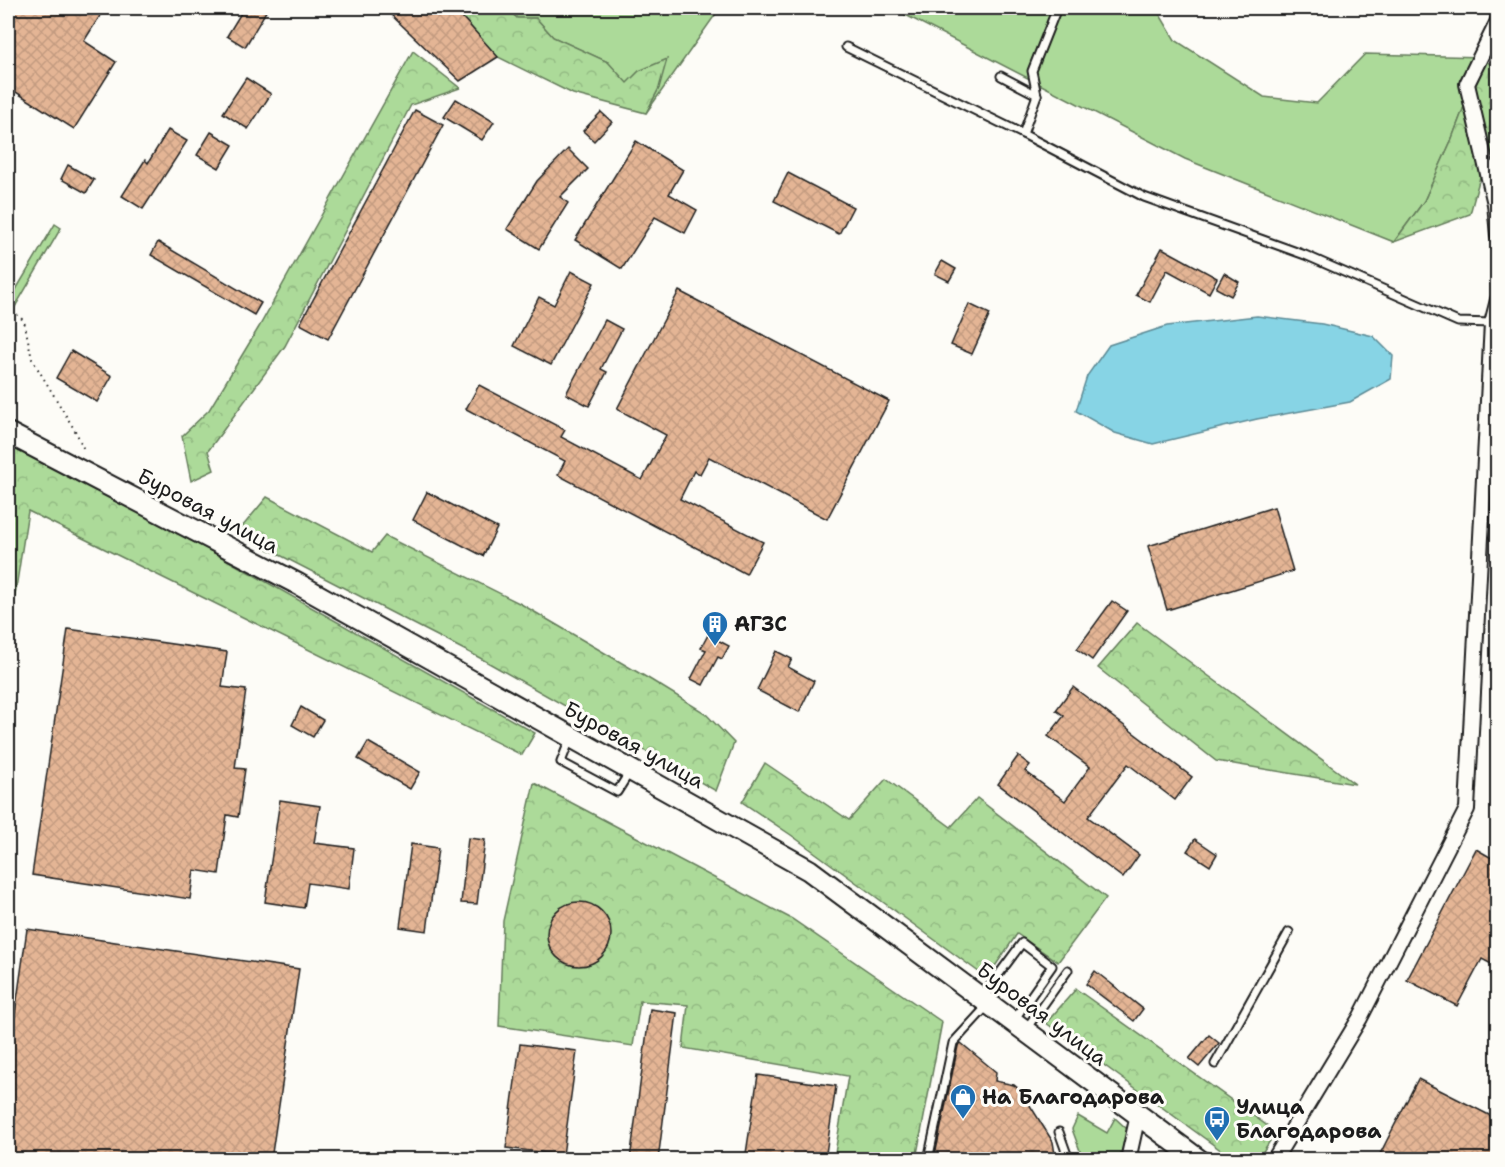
<svg xmlns="http://www.w3.org/2000/svg" width="1505" height="1167" font-family="'Shantell Sans',sans-serif">
  <style>
    .green { fill: #acda99; stroke: #647b5a; stroke-width: 1.5 }
    .forest { fill: url(#forest-crowns); stroke: #647b5a; stroke-width: 1.5 }
    .water { fill: #87d4e5; stroke: #5c8a95; stroke-width: 1.5 }
    .building { fill: url(#building-cross-hatch); stroke: #1c1c1c; stroke-width: 1.5 }
    .lines { fill: none; stroke-linecap: round; stroke-linejoin: round }
    .service-casing { stroke: #1c1c1c; stroke-width: 11 }
    .minor-casing { stroke: #1c1c1c; stroke-width: 18 }
    .secondary-casing { stroke: #1c1c1c; stroke-width: 24 }
    .path { stroke: #1c1c1c; stroke-width: 2; stroke-dasharray: 1.5 4.5; stroke-linecap: butt }
    .service { stroke: #fdfcf7; stroke-width: 7 }
    .minor { stroke: #fdfcf7; stroke-width: 14 }
    .secondary { stroke: #fdfcf7; stroke-width: 20 }
    .labels { text-anchor: middle; dominant-baseline: central; stroke-width: 6; stroke-linejoin: round; paint-order: stroke }
    .street-label { font-size: 21px; fill: #1c1c1c; stroke: #fdfcf7 }
    .poi-label { font-size: 21px; font-weight: bold; fill: #1c1c1c; stroke: #fdfcf7; text-anchor: start }
  </style>
  <defs>
    <pattern id="forest-crowns" width="20" height="18" patternUnits="userSpaceOnUse" patternTransform="scale(1.5)"><rect width="20" height="18" fill="#acda99"/><path d="M2 6a3 3 0 1 1 6 0M12 15a3 3 0 1 1 6 0" fill="none" stroke="#93ba83"/></pattern>
    <pattern id="building-cross-hatch" width="8" height="8" patternUnits="userSpaceOnUse" patternTransform="scale(1.5)"><rect width="8" height="8" fill="#e4b595"/><path d="M0 0l8 8M0 8l8-8" fill="none" stroke="#c39b80"/></pattern>
  </defs>
  <rect width="100%" height="100%" fill="#fdfcf7"/>
  <filter id="ink" filterUnits="userSpaceOnUse"><feTurbulence type="fractalNoise" baseFrequency=".0167" numOctaves="2"/><feDisplacementMap in="SourceGraphic" scale="12" xChannelSelector="R" yChannelSelector="G"/><feConvolveMatrix kernelMatrix="1 2 1 2 8 2 1 2 1" color-interpolation-filters="sRGB"/></filter>
  <g filter="url(#ink)">
    <g class="green">
      <path d="M506,8H720L646,113L659,88L627,84L608,62L553,37L536,18H517Z"/>
      <path d="M892,8H1156L1175,40L1264,97L1317,103L1365,54L1483,57L1451,141L1424,201L1394,242L1185,159Z"/>
      <path d="M55,224L61,228L8,319V303Z"/>
      <path d="M1078,1116L1107,1133L1115,1118L1127,1129L1120,1159H1083L1072,1129Z"/>
    </g>
    <g class="forest">
      <path d="M454,8H506L517,18H536L553,37L608,62L627,83L639,71L667,59L659,88L646,113L573,94L498,57Z"/>
      <path d="M413,51L460,88L411,105L285,346L208,451L214,470L191,481L182,436L209,410L259,327Z"/>
      <path d="M1483,57L1497,71V174L1480,177L1470,214L1394,242L1424,201L1451,141Z"/>
      <path d="M8,443L211,551L535,733L522,755L28,511L8,640Z"/>
      <path d="M267,497L372,552L385,536L521,604L651,680L705,713L734,743L716,791L480,658L237,533Z"/>
      <path d="M1137,623L1355,784L1216,761L1098,668Z"/>
      <path d="M765,763L849,820L886,779L951,827L977,798L1106,898L1058,962L1017,934L987,978L791,835L742,802Z"/>
      <path d="M534,783L792,919L942,1022L916,1159H834L848,1076L683,1048L688,1005L640,1001L633,1046L499,1026L503,921Z"/>
      <path d="M1076,989L1276,1132L1258,1159H1233L1046,1023Z"/>
    </g>
    <path class="water" d="M1257,316L1322,324L1373,336L1393,356L1391,379L1350,402L1257,419L1153,444L1115,433L1076,411L1087,376L1109,345L1167,326Z"/>
    <g class="building">
      <path d="M8,8H105L84,41L116,62L74,129L8,87Z"/>
      <path d="M244,8H268L245,47L227,36Z"/>
      <path d="M384,8H454L498,57L460,81Z"/>
      <path d="M246,78L271,94L248,129L223,113Z"/>
      <path d="M456,99L494,122L482,140L444,117Z"/>
      <path d="M415,110L443,125L328,339L300,324Z"/>
      <path d="M601,112L612,122L594,141L583,131Z"/>
      <path d="M168,130L187,141L143,209L122,196L145,160L148,163Z"/>
      <path d="M211,132L233,145L219,168L197,155Z"/>
      <path d="M636,141L683,170L669,194L697,210L685,233L655,217L622,269L575,240Z"/>
      <path d="M568,149L588,169L560,197L568,203L539,249L507,229L537,181Z"/>
      <path d="M68,165L94,180L86,193L61,179Z"/>
      <path d="M788,173L853,207L839,234L774,201Z"/>
      <path d="M158,242L261,303L254,315L151,255Z"/>
      <path d="M1162,248L1217,278L1209,293L1167,270L1150,302L1136,295Z"/>
      <path d="M942,261L956,269L949,281L935,274Z"/>
      <path d="M571,271L594,283L551,365L514,346L539,297L554,305Z"/>
      <path d="M1224,273L1239,282L1231,296L1216,288Z"/>
      <path d="M679,291L889,401L827,519L709,457L700,474L694,471L680,499L763,542L746,574L558,475L565,461L466,409L479,385L565,430L561,437L642,480L666,435L617,409Z"/>
      <path d="M969,304L990,314L972,354L951,345Z"/>
      <path d="M605,320L622,329L601,369L607,372L589,406L566,394Z"/>
      <path d="M71,351L112,376L97,402L56,378Z"/>
      <path d="M427,492L497,528L483,556L413,520Z"/>
      <path d="M1274,507L1293,571L1167,610L1148,546Z"/>
      <path d="M1112,601L1127,611L1092,660L1077,649Z"/>
      <path d="M68,629L227,652L222,687L246,690L235,768L245,769L238,817L227,815L219,874L194,870L190,899L32,875Z"/>
      <path d="M708,635L729,646L722,659L718,657L703,685L691,679L706,650L701,648Z"/>
      <path d="M776,651L792,659L788,667L814,681L799,712L757,690Z"/>
      <path d="M1073,687L1192,777L1175,800L1128,764L1088,817L1139,855L1123,878L998,784L1018,756L1030,765L1025,771L1065,801L1090,767L1048,736L1064,716L1056,710Z"/>
      <path d="M301,707L323,720L313,737L292,725Z"/>
      <path d="M368,742L420,772L410,789L358,759Z"/>
      <path d="M280,800L320,806L314,843L354,848L349,889L308,883L304,908L265,902Z"/>
      <path d="M468,838L485,840L477,904L461,903Z"/>
      <path d="M1195,839L1217,854L1210,866L1187,851Z"/>
      <path d="M411,844L438,848L427,931L400,927Z"/>
      <path d="M1476,849L1497,861V967L1482,959L1457,1006L1407,980Z"/>
      <circle cx="579" cy="934" r="32"/>
      <path d="M27,929L299,969L271,1160H8V1064Z"/>
      <path d="M1095,971L1143,1009L1134,1021L1086,984Z"/>
      <path d="M650,1009L677,1013L658,1160H630Z"/>
      <path d="M1209,1035L1219,1043L1199,1067L1189,1059Z"/>
      <path d="M961,1043L996,1072L995,1081L1014,1085L1021,1091L1053,1142L1056,1160H934L958,1046Z"/>
      <path d="M520,1044L577,1051L563,1155L506,1148Z"/>
      <path d="M758,1075L836,1086L825,1160H745Z"/>
      <path d="M1418,1079L1497,1119V1160H1377Z"/>
    </g>
    <g class="lines">
      <g class="service-casing">
        <g id="service">
          <path d="M846,47L1023,134L1144,197L1305,255L1458,322L1492,323"/>
          <path d="M1001,76L1037,95"/>
          <path d="M1023,134L1037,95L1032,71L1057,8"/>
          <path d="M570,739L561,762L617,792L629,773"/>
          <path d="M982,997L1022,943L1052,966L1014,1020"/>
          <path d="M1026,1029L1068,970"/>
          <path d="M1215,1064L1289,932"/>
          <path d="M1059,1132L1069,1160"/>
          <path d="M928,1160L953,1043L987,1006"/>
        </g>
      </g>
      <g class="minor-casing">
        <g id="minor">
          <path d="M1498,21L1467,84L1495,204L1498,235"/>
          <path d="M1128,1160L1138,1115"/>
          <path d="M1274,1160L1360,1018L1467,809L1492,323L1498,300"/>
        </g>
      </g>
      <g class="secondary-casing">
        <path id="secondary" d="M8,433L298,584L809,870L1199,1160"/>
      </g>
      <path class="path" d="M8,306L24,321L32,359L77,434L85,452"/>
      <use href="#service" class="service"/>
      <use href="#minor" class="minor"/>
      <use href="#secondary" class="secondary"/>
    </g>
  </g>
  <defs>
    <g id="building-pin" transform="scale(1.35)"><path d="M0 17L-7.5 6A9.5 9.5 0 1 1 7.5 6Z" fill="#1f6fb2" stroke="#fdfcf7"/><path d="M-4-6H4V6H1V3H-1V6H-4ZM-2.5-4.3h1.7v1.8h-1.7ZM.8-4.3h1.7v1.8H.8ZM-2.5-1h1.7V.8h-1.7ZM.8-1h1.7V.8H.8Z" fill="#fff"/></g>
    <g id="shop-pin" transform="scale(1.35)"><path d="M0 17L-7.5 6A9.5 9.5 0 1 1 7.5 6Z" fill="#1f6fb2" stroke="#fdfcf7"/><path d="M-5-2.5h2.3a2.7 3.5 0 0 1 5.4 0H5L5.5 6h-11ZM-1.5-2.5h3a1.5 2.3 0 0 0-3 0Z" fill="#fff"/></g>
    <g id="bus-pin" transform="scale(1.35)"><path d="M0 17L-7.5 6A9.5 9.5 0 1 1 7.5 6Z" fill="#1f6fb2" stroke="#fdfcf7"/><path d="M-5-6H5V4H4V6H2V4H-2V6H-4V4H-5ZM-3.5-4V0h7V-4ZM-3.5 1.2v1.5H-2V1.2ZM2 1.2v1.5H3.5V1.2Z" fill="#fff"/></g>
  </defs>
  <g fill-rule="evenodd">
    <use href="#building-pin" x="715" y="624"/>
    <use href="#shop-pin" x="963" y="1097"/>
    <use href="#bus-pin" x="1217" y="1119"/>
  </g>
  <g class="labels">
    <g class="street-label">
      <text transform="translate(208 511) rotate(28)">Буровая улица</text>
      <text transform="translate(634 745) rotate(29)">Буровая улица</text>
      <text transform="translate(1042 1014) rotate(37)">Буровая улица</text>
    </g>
    <g class="poi-label">
      <text x="734" y="624">АГЗС</text>
      <text x="982" y="1097">На Благодарова</text>
      <text x="1236" y="1107">Улица<tspan x="1236" dy="24">Благодарова</tspan></text>
    </g>
  </g>
  <rect width="1505" height="1167" fill="none" stroke="#fdfcf7" stroke-width="30"/>
  <rect x="15" y="15" width="1475" height="1137" fill="none" stroke="#1c1c1c" stroke-width="2" filter="url(#ink)"/>
</svg>
